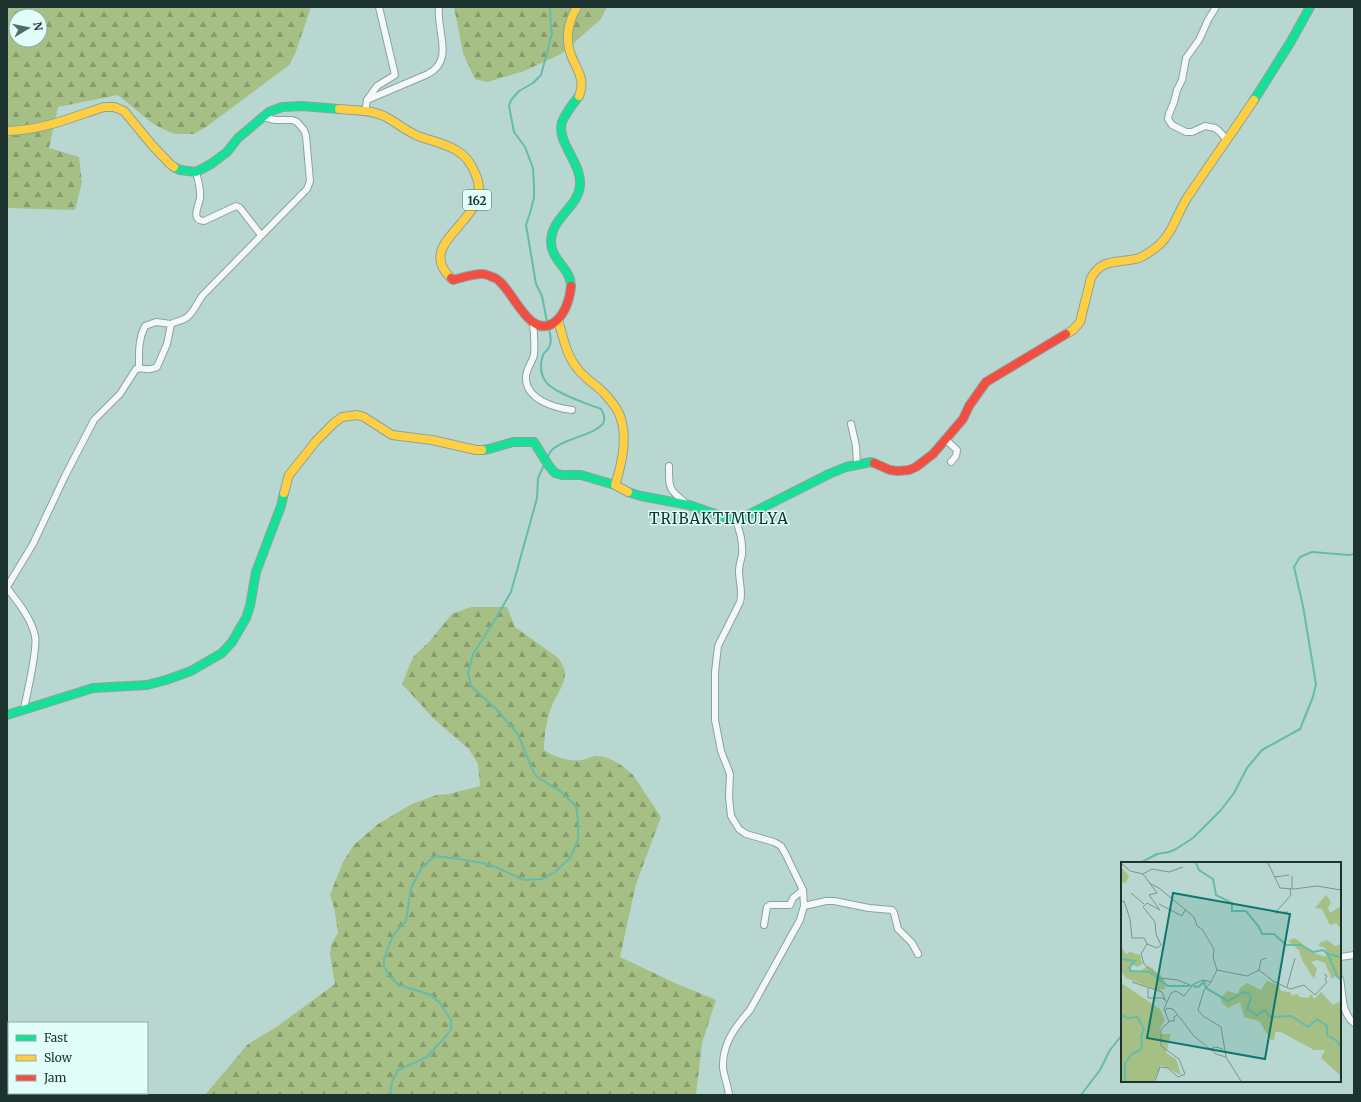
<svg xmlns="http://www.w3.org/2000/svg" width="1361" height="1102" font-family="Merriweather,serif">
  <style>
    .forest { fill: url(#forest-firs); fill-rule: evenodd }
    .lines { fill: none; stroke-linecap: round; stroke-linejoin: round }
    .stream { stroke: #64bcad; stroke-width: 2 }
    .street-casing { stroke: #8ba39e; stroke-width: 8 }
    .fast-casing { stroke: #8ba39e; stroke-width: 10 }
    .slow-casing { stroke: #8ba39e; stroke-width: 10 }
    .jam-casing { stroke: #8ba39e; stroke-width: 10 }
    .street { stroke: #f4f9f8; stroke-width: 6 }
    .fast { stroke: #16e098; stroke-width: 8 }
    .slow { stroke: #ffcf43; stroke-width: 8 }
    .jam { stroke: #f24e42; stroke-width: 8 }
    .labels { text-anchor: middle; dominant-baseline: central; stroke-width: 3; stroke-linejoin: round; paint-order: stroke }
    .shield { fill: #e2fef8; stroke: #58706b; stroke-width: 1 }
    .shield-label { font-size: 12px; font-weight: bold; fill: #1d332f }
    .quarter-label { font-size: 15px; letter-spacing: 1px; fill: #0b362f; stroke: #e2fef8 }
    .inset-river { fill: none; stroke: #64bcad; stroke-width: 2 }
    .inset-road { fill: none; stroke: #7a9590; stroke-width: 1 }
    .view { fill: #0f766e; fill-opacity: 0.15; stroke: #0f766e; stroke-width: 2 }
    .inset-edge { fill: none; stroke: #1d332f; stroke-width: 2 }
  </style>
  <defs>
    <pattern id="forest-firs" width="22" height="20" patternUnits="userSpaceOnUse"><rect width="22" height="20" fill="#a5bf84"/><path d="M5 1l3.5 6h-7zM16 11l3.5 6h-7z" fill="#869c6c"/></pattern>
  </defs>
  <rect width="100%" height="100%" fill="#b8d7d0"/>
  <g class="forest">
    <path d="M7,7H311L295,54L289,65L206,127L194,134H175L163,129L152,123L118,95L58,107L49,148L79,157L82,182L75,210L7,208ZM16,16H40V40H16Z"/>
    <path d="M454,7H607L601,19L561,54L524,71L487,82L475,79L463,53Z"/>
    <path d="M471,607H507L515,627L557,657C561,661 565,669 565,674C565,682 558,694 554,701C547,715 544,734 544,750C554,757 570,762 582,760C586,759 591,757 595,756C608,755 624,766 633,775L661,817L636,884L620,957L675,983L716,1000L702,1043L696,1095H205L248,1044L275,1028L335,984L330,954L331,945L338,933L334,907L330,895L343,862L354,845L378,824L412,804L437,795L449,794L480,786L478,764L469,749L435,720L402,684L413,657L429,642L452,614Z"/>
  </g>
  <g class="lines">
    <g class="stream">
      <path d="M547,322L542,296L536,284L526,225L530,213L534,198V186L533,168L525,147L514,132L509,106L511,100L519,91L533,83L541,75L552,34L551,28L550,7"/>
      <path d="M547,459C548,457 549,453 551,451C560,439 601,434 604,421C605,416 603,412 601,409C588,404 554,393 546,382C540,374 540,364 543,355C544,352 547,351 548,349C553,342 550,335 549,328"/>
      <path d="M1140,863L1157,854L1169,852L1176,849L1193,838L1221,810L1234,793L1247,768L1262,750L1300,729L1313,697L1316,684L1303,606L1294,567L1300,557L1312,552L1349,555L1354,554"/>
      <path d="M390,1095L392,1082L398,1070L427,1057L447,1035L451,1029V1020L440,1003L431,995L399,985L390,977L384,966V959L393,935L406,921L411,888L421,869L430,860L436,856L452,858L483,863L496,867L524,880L543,879L555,872L570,858L576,845L578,839V819L576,806L560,791L537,777L533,771L518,734L496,709L471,686L468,673L473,654L493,623L511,592L537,498L538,478L544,465"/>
      <path d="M1081,1095L1100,1070L1110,1050L1122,1035"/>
    </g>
    <g class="street-casing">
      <g id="street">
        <path d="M1216,7L1208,20L1199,40L1186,58L1182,80L1177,90L1174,102L1169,114L1168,119L1172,125L1186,132H1192L1205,126L1215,128L1219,131L1227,140"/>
        <path d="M367,100L377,86L395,75L379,7"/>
        <path d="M365,112L367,100L428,74C455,60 436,31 439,7"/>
        <path d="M196,172C198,180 201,189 200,198C199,206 190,220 204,221L236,206L240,208L261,235"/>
        <path d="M533,323C534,333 535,345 534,355C532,363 525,370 526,379C527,400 555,408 572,410"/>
        <path d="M139,368C139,353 138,340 145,326L156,322L171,324"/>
        <path d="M851,424L856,446L857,465"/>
        <path d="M945,439L957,450L956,456L951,462"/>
        <path d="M669,466C669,489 668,489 687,504"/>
        <path d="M7,587L33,544L65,476L94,420L120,394L136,369C144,367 147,372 157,367L167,344L171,324C176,321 182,321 186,318C193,314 197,303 202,296L307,189L310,181L306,136L304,130L297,122L292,120H275L262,117"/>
        <path d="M7,588C18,602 31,618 35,636C38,649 27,693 24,709"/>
        <path d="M804,906L826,901H834L869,908L892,910L894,913L898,929L912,943L918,954"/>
        <path d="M764,925L767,907L770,905H790L793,898L803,890"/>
        <path d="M1340,957L1354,955"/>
        <path d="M1340,979C1343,994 1341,1013 1354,1023"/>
        <path d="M729,1095C728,1086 724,1076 723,1068C722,1044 735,1027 750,1010L800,920L804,906L803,890L785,853L781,846L774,842L746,834L739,829L731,816L729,797L730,774L721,751L715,720V672L718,646L740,602C743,591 739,582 739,571C739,565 741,560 742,555C743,543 740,531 736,521"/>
      </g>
    </g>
    <g class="fast-casing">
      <g id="fast">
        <path d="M1254,100L1290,43L1310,7"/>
        <path d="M174,167L180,170L196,172L211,164L227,152L238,138L269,112L282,107L302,106L339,109"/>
        <path d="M571,286C571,269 552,261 551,243C550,218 579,207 580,185C582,163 556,142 562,122C566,112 573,104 579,96"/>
        <path d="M482,450L489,449L513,442H534L549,466L555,473L562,475H581L615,485"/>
        <path d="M628,492L641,496L689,505L736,521L829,474L846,467L871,462L874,463"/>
        <path d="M7,715L93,688L147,685L166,680L191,671L222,653L232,642L246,618L250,606L256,572L281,506L284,493"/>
      </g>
    </g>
    <g class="slow-casing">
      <g id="slow">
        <path d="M577,7C568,22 565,38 571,55C577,71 586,79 579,96"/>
        <path d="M339,109C354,110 371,110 384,116C396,122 406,131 418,136C431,141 444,143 456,150C465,155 471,163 475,173C498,219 411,240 451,278"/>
        <path d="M7,131C41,131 72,117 104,107H114L124,111L152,145L170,164L174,167"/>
        <path d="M558,320C563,336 566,355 577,368C584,378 596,385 604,393C610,400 617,407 620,416C628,437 622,464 615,485L628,492"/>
        <path d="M1066,334L1073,330L1080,322L1091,278C1102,257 1119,264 1139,258C1146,255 1153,250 1159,245C1173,232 1177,214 1187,198C1209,165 1232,133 1254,100"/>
        <path d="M284,493L289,475L316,441L334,423L342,417L357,415L364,417L392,435L432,440L476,450H482"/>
      </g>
    </g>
    <g class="jam-casing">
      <g id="jam">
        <path d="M451,278L453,280C461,278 475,273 483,274C486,274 492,277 495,278C512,286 529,342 555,322C565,314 570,299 571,286"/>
        <path d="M874,463L890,470L898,471L909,470L916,467L933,454L963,419L969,406L986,382L1066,334"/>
      </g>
    </g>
    <use href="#street" class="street"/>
    <use href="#fast" class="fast"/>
    <use href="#slow" class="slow"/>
    <use href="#jam" class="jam"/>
  </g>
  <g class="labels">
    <rect class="shield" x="463" y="190" width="28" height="20" rx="3"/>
    <g class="shield-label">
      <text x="477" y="200">162</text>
    </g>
    <g class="quarter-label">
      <text x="719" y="518">TRIBAKTIMULYA</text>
    </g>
  </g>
  <g transform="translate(1121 862)">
    <rect width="220" height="220" fill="#b8d7d0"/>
    <path d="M0,5L8,14L5,21L1,20ZM205,33L210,40L207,46L209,51L220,44V67L215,61L209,63L201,47L194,46ZM174,76L191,90L204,95L206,91L203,85L198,84L199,81L206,78L214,84L220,82V119L214,114L211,117L204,101L196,98L190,100L196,107L193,117L181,98L178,88L167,79ZM0,85L5,92L9,90L19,93L21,102L16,105L11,102L9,108L16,111L27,104L31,106L43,117L44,127L35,128L5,116L0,109ZM146,119L158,123L160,129L169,130L171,134L176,132L179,135L187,136L190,132L193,137L200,130L212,143L220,139V214L200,196L204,188H193L160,170H154L153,178H150L138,159L123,155L119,140L107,146L100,140L101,134L107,129L117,132L119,126L126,121L140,128ZM0,121L39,147L44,158L39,166V172H50L45,191L55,197L60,213L40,203L33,219H0Z" fill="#a5bf84"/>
    <path class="inset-river" d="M75,1L78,8L92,17L95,33L111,41V49H125L138,65L141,72H153L165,83H180L192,90L202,88L207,92L216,114L220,118M207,92L220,95M0,97L14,99L8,106L10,109L28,110L47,124H68M72,124L77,125L83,120L85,126L107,139L123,130L127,131L130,136L126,147L136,153L144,148L149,155L170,154L187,165L196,157L206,164V173L216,179L220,185M0,152L6,156L16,155L23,167L20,174L21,184L19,188L11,192L4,201V219"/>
    <path class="inset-road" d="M0,1L9,9L22,12L36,31L28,33L39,48L26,41L22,45L34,60L35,72L40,83L36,86L26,82L20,92L23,102L39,116L57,118L71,124L63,134L55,129L50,131L43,147L48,160L40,167V184L58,197L64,212L57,215L47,206L39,205L34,219M147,1L159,26L173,27L196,24L220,28M22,12L31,7L48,10L62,5M154,15L168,13M28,21L38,26L73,55L76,64L81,67L93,87L92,95L96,108L90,120L82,118L71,123M171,27V14M10,31L23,42M0,40L3,39L9,57L11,76H23L26,82M38,42L61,54L64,48M167,50L154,51L170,33L169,27M96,108L126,114L138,108L152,119L169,127L183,123L194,133L206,120L204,118L206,114L203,112M138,108L140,98L145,96M11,120L41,130L45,140M90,120L83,128L77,148L82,154L100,165L105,195M166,125L174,96M27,126V136H42L43,138M44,149L46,146L52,147L73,174L95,192L105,195L120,219M48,159H53V155L56,153M89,187L95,185L102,187"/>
    <path class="view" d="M52,31L169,52L144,197L26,176Z"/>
    <rect width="220" height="220" class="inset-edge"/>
  </g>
  <rect width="1361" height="1102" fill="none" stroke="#1d332f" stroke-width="16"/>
  <rect x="8" y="1022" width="140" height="72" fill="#e2fef8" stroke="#93ada8"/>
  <rect x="16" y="1035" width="20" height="6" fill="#16e098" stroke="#93ada8"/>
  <text x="44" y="1042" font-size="12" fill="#1d332f">Fast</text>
  <rect x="16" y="1055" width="20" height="6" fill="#ffcf43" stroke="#93ada8"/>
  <text x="44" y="1062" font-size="12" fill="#1d332f">Slow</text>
  <rect x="16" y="1075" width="20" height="6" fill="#f24e42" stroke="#93ada8"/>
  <text x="44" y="1082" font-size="12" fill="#1d332f">Jam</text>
  <g transform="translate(28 28) rotate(80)"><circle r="19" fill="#e2fef8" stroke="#93ada8"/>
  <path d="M0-3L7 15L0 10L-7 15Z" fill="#536c67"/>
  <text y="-6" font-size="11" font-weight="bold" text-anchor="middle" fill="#1d332f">N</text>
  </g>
</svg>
